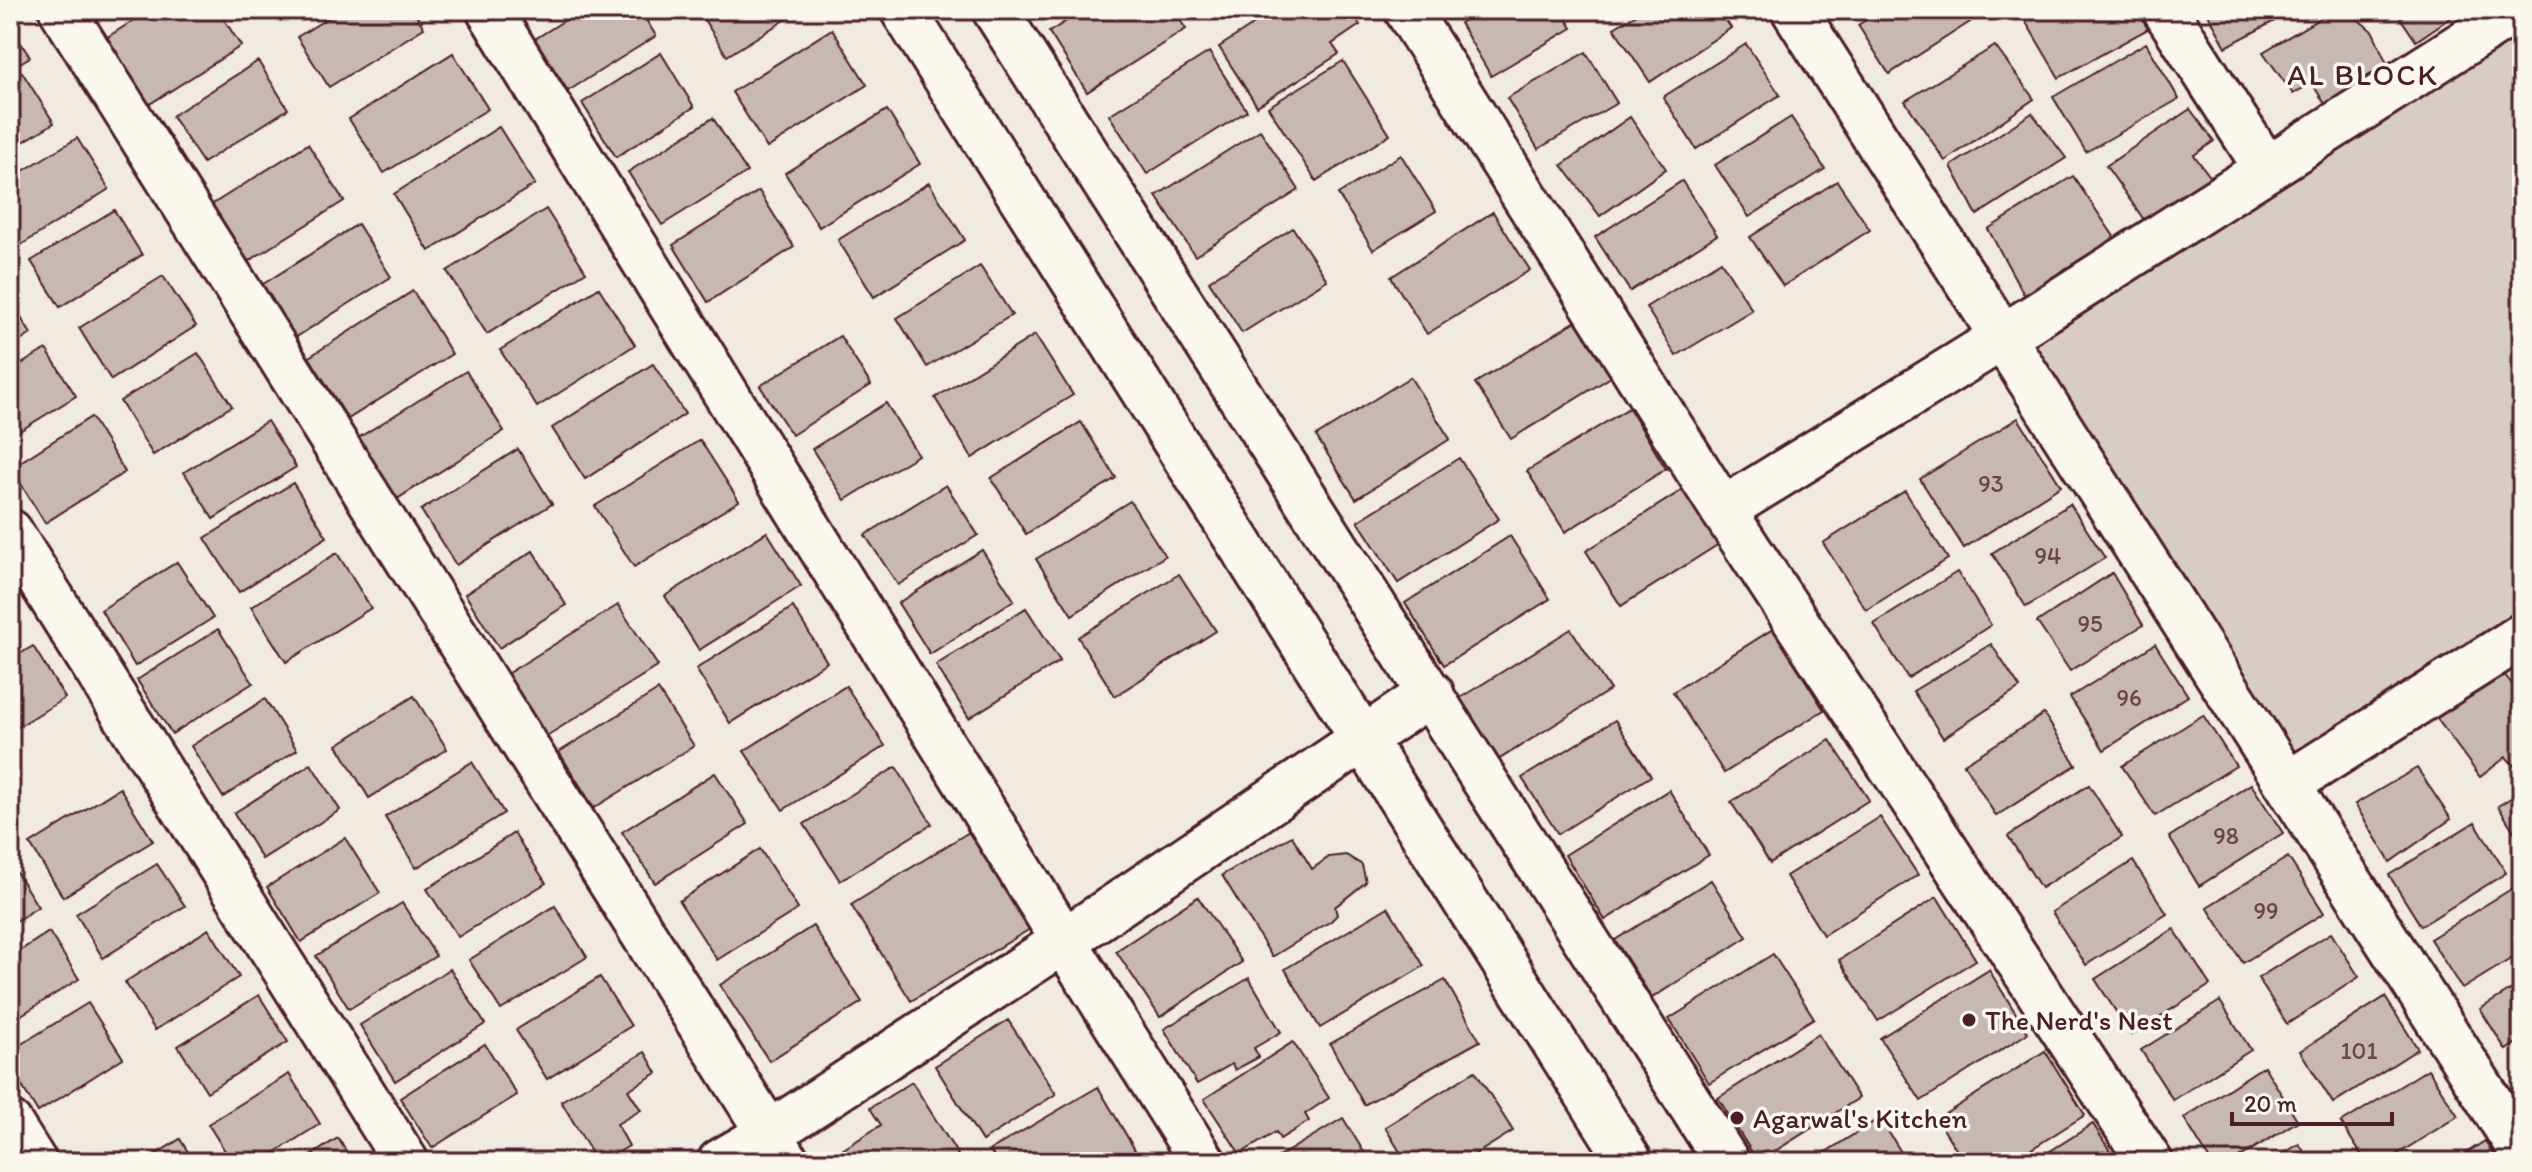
<svg xmlns="http://www.w3.org/2000/svg" width="2532" height="1172" font-family="Itim,sans-serif">
  <style>
    .green { fill: #d8ccc6; stroke: #917678; stroke-width: 2 }
    .building { fill: #c8b8b3; stroke: #4a1f2b; stroke-width: 2 }
    .lines { fill: none; stroke-linecap: round; stroke-linejoin: round }
    .street-casing { stroke: #4a1f2b; stroke-width: 50 }
    .secondary-casing { stroke: #4a1f2b; stroke-width: 50 }
    .street { stroke: #fbf7ec; stroke-width: 44 }
    .secondary { stroke: #fbf7ec; stroke-width: 44 }
    .poi-dot { fill: #4a1f2b; stroke: #fbf7ec; stroke-width: 3 }
    .labels { text-anchor: middle; dominant-baseline: central; stroke-width: 7; stroke-linejoin: round; paint-order: stroke }
    .number-label { font-size: 24px; fill: #6a454d }
    .poi-label { font-size: 28px; fill: #4a1f2b; stroke: #fbf7ec; text-anchor: start }
    .neighbourhood-label { font-size: 30px; letter-spacing: 2px; fill: #4a1f2b; stroke: #fbf7ec }
  </style>
  <rect width="100%" height="100%" fill="#f0eae0"/>
  <filter id="ink" filterUnits="userSpaceOnUse"><feTurbulence type="fractalNoise" baseFrequency=".0125" numOctaves="2"/><feDisplacementMap in="SourceGraphic" scale="16" xChannelSelector="R" yChannelSelector="G"/><feConvolveMatrix kernelMatrix="1 2 1 2 8 2 1 2 1" color-interpolation-filters="sRGB"/></filter>
  <g filter="url(#ink)">
    <path class="green" d="M2522,27V615L2285,759L2028,342Z"/>
    <g class="building">
      <path d="M150,10H218L241,46L148,105L106,38Z"/>
      <path d="M341,10H413L424,28L329,87L297,37Z"/>
      <path d="M581,10H640L656,36L568,91L535,39Z"/>
      <path d="M698,10H801L727,56Z"/>
      <path d="M1084,10H1173L1186,29L1087,92L1049,32Z"/>
      <path d="M1265,10H1350L1360,25L1332,44L1339,54L1257,106L1219,47L1268,15Z"/>
      <path d="M1483,10H1561L1572,28L1491,76L1460,23Z"/>
      <path d="M1643,10H1719L1731,28L1650,82L1614,28Z"/>
      <path d="M1882,10H1962L1970,22L1889,74L1858,25Z"/>
      <path d="M2035,10H2136L2148,29L2059,78L2023,17Z"/>
      <path d="M2206,10H2295L2226,47Z"/>
      <path d="M2334,10H2347L2373,32L2396,84L2328,109L2312,83L2293,94L2263,52Z"/>
      <path d="M2395,10H2450L2453,16L2416,41Z"/>
      <path d="M10,26L30,57L10,69Z"/>
      <path d="M832,29L867,85L767,148L732,92Z"/>
      <path d="M2146,43L2179,99L2086,152L2053,97Z"/>
      <path d="M1746,44L1780,95L1696,149L1663,97Z"/>
      <path d="M1995,46L2034,99L1945,161L1905,101Z"/>
      <path d="M1209,52L1247,111L1147,174L1109,115Z"/>
      <path d="M1586,52L1617,103L1538,149L1507,98Z"/>
      <path d="M453,53L488,109L384,173L349,119Z"/>
      <path d="M661,53L694,107L616,157L582,103Z"/>
      <path d="M258,61L288,109L203,163L172,116Z"/>
      <path d="M1343,61L1390,135L1316,181L1268,107Z"/>
      <path d="M22,72L54,123L10,150V80Z"/>
      <path d="M2190,109L2214,141L2194,155L2214,182L2152,231L2106,166Z"/>
      <path d="M887,110L920,164L819,227L785,173Z"/>
      <path d="M2032,113L2066,158L1977,215L1951,166Z"/>
      <path d="M1630,117L1666,169L1600,216L1562,165Z"/>
      <path d="M1791,117L1825,169L1749,217L1715,165Z"/>
      <path d="M713,118L747,172L662,225L628,172Z"/>
      <path d="M499,127L535,184L429,251L394,194Z"/>
      <path d="M1260,130L1299,190L1195,256L1156,196Z"/>
      <path d="M77,138L109,189L18,247L10,235V179Z"/>
      <path d="M308,144L344,201L244,264L208,207Z"/>
      <path d="M1401,155L1436,211L1373,250L1338,194Z"/>
      <path d="M2073,176L2117,241L2027,300L1988,229Z"/>
      <path d="M1682,181L1717,235L1630,291L1595,237Z"/>
      <path d="M1837,181L1870,230L1783,286L1750,237Z"/>
      <path d="M929,183L965,240L874,297L838,240Z"/>
      <path d="M759,191L794,247L708,302L673,245Z"/>
      <path d="M546,209L586,272L487,334L447,271Z"/>
      <path d="M114,210L142,255L60,307L31,261Z"/>
      <path d="M1493,212L1530,270L1427,334L1391,277Z"/>
      <path d="M358,224L391,277L293,339L260,286Z"/>
      <path d="M1293,228L1327,280L1242,333L1209,281Z"/>
      <path d="M1721,261L1752,310L1676,356L1646,307Z"/>
      <path d="M980,266L1012,315L927,367L897,318Z"/>
      <path d="M163,276L196,326L111,380L79,328Z"/>
      <path d="M599,288L635,345L537,407L500,350Z"/>
      <path d="M413,291L452,354L348,419L309,357Z"/>
      <path d="M10,300L31,334L10,348Z"/>
      <path d="M1576,321L1611,377L1511,439L1475,383Z"/>
      <path d="M1035,335L1073,395L972,458L935,398Z"/>
      <path d="M840,336L871,385L792,435L760,386Z"/>
      <path d="M46,349L76,396L10,437V371Z"/>
      <path d="M198,353L232,406L153,455L120,401Z"/>
      <path d="M653,364L685,414L585,479L552,428Z"/>
      <path d="M466,371L504,431L397,499L358,438Z"/>
      <path d="M1410,377L1450,439L1356,499L1316,436Z"/>
      <path d="M886,403L918,455L845,500L812,449Z"/>
      <path d="M1629,408L1666,469L1565,532L1527,471Z"/>
      <path d="M91,417L125,472L45,523L11,468Z"/>
      <path d="M2018,418L2061,486L1964,548L1920,479Z"/>
      <path d="M267,421L296,467L213,519L184,472Z"/>
      <path d="M1081,422L1116,478L1026,534L991,478Z"/>
      <path d="M700,440L739,501L634,567L595,506Z"/>
      <path d="M518,449L552,504L456,565L421,510Z"/>
      <path d="M1459,458L1499,519L1398,583L1358,521Z"/>
      <path d="M293,483L327,537L239,592L205,538Z"/>
      <path d="M946,485L978,535L898,585L865,535Z"/>
      <path d="M1684,489L1719,544L1621,606L1586,551Z"/>
      <path d="M1905,491L1948,559L1866,610L1823,543Z"/>
      <path d="M1130,501L1165,556L1072,615L1036,559Z"/>
      <path d="M2070,504L2105,558L2026,607L1992,553Z"/>
      <path d="M767,532L801,586L699,650L665,596Z"/>
      <path d="M1510,536L1550,599L1444,665L1405,603Z"/>
      <path d="M982,550L1014,600L930,654L898,603Z"/>
      <path d="M533,551L566,605L499,648L465,594Z"/>
      <path d="M337,553L371,608L286,662L251,607Z"/>
      <path d="M177,562L213,618L135,666L101,610Z"/>
      <path d="M1957,572L1991,625L1908,678L1874,624Z"/>
      <path d="M2112,573L2143,625L2070,671L2037,622Z"/>
      <path d="M1179,574L1216,631L1115,696L1078,637Z"/>
      <path d="M618,605L658,666L545,737L505,675Z"/>
      <path d="M793,607L827,662L730,723L696,669Z"/>
      <path d="M1026,608L1060,661L969,718L936,665Z"/>
      <path d="M218,629L253,683L172,734L137,680Z"/>
      <path d="M1571,629L1610,690L1498,760L1460,698Z"/>
      <path d="M1773,629L1824,710L1724,773L1673,692Z"/>
      <path d="M1991,644L2020,688L1943,738L1913,691Z"/>
      <path d="M2155,644L2188,696L2104,750L2070,697Z"/>
      <path d="M33,646L65,698L10,732V660Z"/>
      <path d="M2505,675L2522,697V769L2519,771L2506,757L2480,777L2435,716Z"/>
      <path d="M846,686L885,746L783,810L744,751Z"/>
      <path d="M658,690L694,746L594,808L559,752Z"/>
      <path d="M414,696L447,749L369,798L337,745Z"/>
      <path d="M265,699L297,750L223,797L191,746Z"/>
      <path d="M2044,714L2076,765L1996,816L1964,764Z"/>
      <path d="M2203,715L2236,766L2155,816L2122,766Z"/>
      <path d="M1615,720L1651,776L1558,834L1522,778Z"/>
      <path d="M1830,740L1869,800L1770,863L1731,802Z"/>
      <path d="M472,762L504,813L416,868L385,817Z"/>
      <path d="M311,764L340,810L262,859L234,813Z"/>
      <path d="M896,767L932,824L840,881L804,824Z"/>
      <path d="M2417,768L2451,819L2390,862L2355,804Z"/>
      <path d="M715,773L748,824L655,883L622,832Z"/>
      <path d="M2251,784L2283,833L2199,886L2169,837Z"/>
      <path d="M2089,785L2122,837L2041,888L2008,836Z"/>
      <path d="M120,788L153,841L63,897L30,844Z"/>
      <path d="M1669,790L1709,855L1605,920L1565,855Z"/>
      <path d="M2522,791V844L2498,806Z"/>
      <path d="M1880,817L1918,875L1823,935L1786,876Z"/>
      <path d="M2475,822L2506,873L2421,926L2389,875Z"/>
      <path d="M969,832L1030,929L911,1001L851,905Z"/>
      <path d="M514,833L546,883L458,937L427,889Z"/>
      <path d="M1292,836L1312,869L1329,857L1346,855L1362,865L1366,882L1335,907L1337,915L1331,921L1272,957L1222,875Z"/>
      <path d="M345,838L380,893L301,942L267,887Z"/>
      <path d="M760,849L798,909L717,960L679,901Z"/>
      <path d="M2288,857L2324,913L2243,963L2207,907Z"/>
      <path d="M2133,861L2167,914L2086,965L2052,912Z"/>
      <path d="M10,862L38,907L10,925Z"/>
      <path d="M157,864L185,906L103,958L76,914Z"/>
      <path d="M1711,880L1747,937L1652,998L1615,940Z"/>
      <path d="M2513,888L2522,902V952L2462,989L2430,939Z"/>
      <path d="M1198,897L1242,962L1160,1017L1116,951Z"/>
      <path d="M1937,897L1976,960L1878,1021L1839,960Z"/>
      <path d="M402,903L436,956L349,1009L316,956Z"/>
      <path d="M555,906L587,957L501,1010L469,960Z"/>
      <path d="M1388,907L1424,966L1320,1028L1285,969Z"/>
      <path d="M813,926L862,1002L769,1061L720,985Z"/>
      <path d="M209,929L239,977L155,1030L125,982Z"/>
      <path d="M2174,929L2210,985L2131,1035L2095,979Z"/>
      <path d="M49,932L79,979L10,1022V957Z"/>
      <path d="M2331,933L2359,977L2287,1024L2258,978Z"/>
      <path d="M1773,954L1814,1018L1709,1083L1669,1019Z"/>
      <path d="M450,969L485,1024L395,1081L360,1025Z"/>
      <path d="M1989,970L2028,1033L1921,1101L1880,1038Z"/>
      <path d="M600,977L631,1026L547,1079L516,1030Z"/>
      <path d="M1249,978L1281,1032L1254,1048L1259,1057L1235,1070L1232,1064L1197,1084L1164,1029Z"/>
      <path d="M1445,980L1480,1041L1364,1105L1330,1044Z"/>
      <path d="M2522,983V1039L2506,1050L2480,1009Z"/>
      <path d="M259,995L288,1042L207,1092L178,1046Z"/>
      <path d="M2385,997L2418,1049L2333,1103L2300,1051Z"/>
      <path d="M2220,1001L2251,1050L2173,1100L2141,1050Z"/>
      <path d="M88,1003L123,1058L38,1112L10,1067V1051Z"/>
      <path d="M1008,1020L1056,1094L982,1141L935,1066Z"/>
      <path d="M1818,1034L1859,1098L1758,1162L1718,1098Z"/>
      <path d="M1293,1042L1329,1098L1305,1114L1309,1121L1280,1139L1276,1132L1240,1154L1204,1099Z"/>
      <path d="M485,1044L517,1095L432,1148L400,1098Z"/>
      <path d="M2045,1051L2085,1115L2011,1162H1964L1937,1119Z"/>
      <path d="M645,1052L657,1073L628,1090L641,1110L617,1124L629,1146L602,1162H597L561,1101Z"/>
      <path d="M2264,1066L2298,1121L2232,1162H2211L2184,1118Z"/>
      <path d="M2428,1069L2458,1116L2385,1162H2366L2341,1123Z"/>
      <path d="M1475,1071L1513,1131L1463,1162H1406L1385,1127Z"/>
      <path d="M289,1074L320,1124L260,1162H232L208,1124Z"/>
      <path d="M912,1082L958,1155L947,1162H846L839,1152L881,1125L870,1108Z"/>
      <path d="M1098,1087L1135,1150L1114,1162H997L990,1150Z"/>
      <path d="M1343,1118L1370,1162H1270Z"/>
      <path d="M1880,1118L1907,1162H1810Z"/>
      <path d="M2093,1124L2117,1162H2033Z"/>
      <path d="M338,1138L353,1162H301Z"/>
      <path d="M180,1139L194,1162H144Z"/>
      <path d="M2485,1141L2498,1162H2452Z"/>
      <path d="M2299,1144L2311,1162H2270Z"/>
    </g>
    <g class="lines">
      <g class="street-casing">
        <g id="street">
          <path d="M62,10L787,1162"/>
          <path d="M489,10L1064,941L1203,1162"/>
          <path d="M1407,10L1723,510L2150,1162"/>
          <path d="M1794,10L2522,1152"/>
          <path d="M2165,10L2266,168"/>
          <path d="M1723,510L2003,337L2516,10"/>
          <path d="M10,532L406,1162"/>
          <path d="M2288,784L2522,636"/>
          <path d="M10,1124L34,1162"/>
          <path d="M720,1162L770,1133L1064,941L1431,693"/>
        </g>
      </g>
      <g class="secondary-casing">
        <g id="secondary">
          <path d="M903,10L1630,1162"/>
          <path d="M995,10L1727,1162"/>
        </g>
      </g>
      <use href="#street" class="street"/>
      <use href="#secondary" class="secondary"/>
    </g>
  </g>
  <g class="poi-dot">
    <circle cx="1969" cy="1020" r="8"/>
    <circle cx="1737" cy="1118" r="8"/>
  </g>
  <g class="labels">
    <g class="number-label">
      <text x="1991" y="483">93</text>
      <text x="2048" y="555">94</text>
      <text x="2090" y="623">95</text>
      <text x="2129" y="697">96</text>
      <text x="2226" y="835">98</text>
      <text x="2266" y="910">99</text>
      <text x="2359" y="1050">101</text>
    </g>
    <g class="poi-label">
      <text x="1985" y="1020">The Nerd's Nest</text>
      <text x="1753" y="1118">Agarwal's Kitchen</text>
    </g>
    <g class="neighbourhood-label">
      <text x="2363" y="74">AL BLOCK</text>
    </g>
  </g>
  <rect width="2532" height="1172" fill="none" stroke="#fbf7ec" stroke-width="40"/>
  <rect x="20" y="20" width="2492" height="1132" fill="none" stroke="#4a1f2b" stroke-width="3" filter="url(#ink)"/>
  <path d="M2232 1112v12h160v-12" fill="none" stroke="#4a1f2b" stroke-width="4"/>
  <text x="2244" y="1112" font-size="24" fill="#4a1f2b" stroke="#fbf7ec" stroke-width="6" paint-order="stroke">20 m</text>
</svg>
